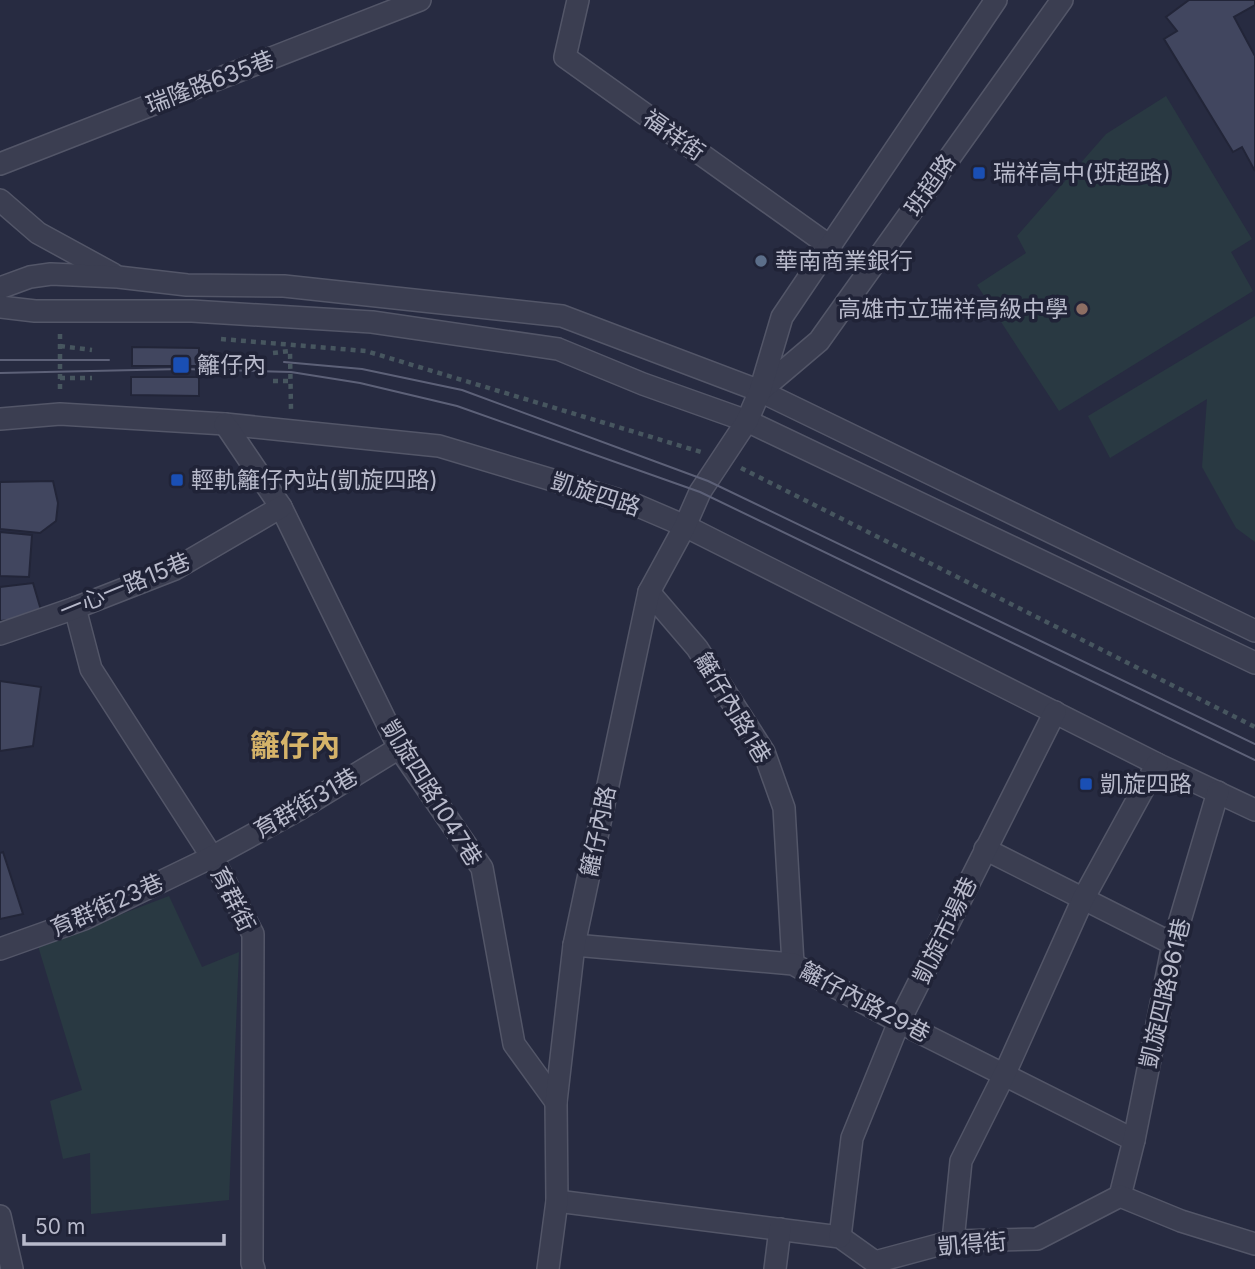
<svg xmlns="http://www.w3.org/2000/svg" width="1255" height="1269" font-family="Inter,'Noto Sans TC',sans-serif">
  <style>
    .green { fill: #293942 }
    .building { fill: #41465f; stroke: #222538; stroke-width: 2 }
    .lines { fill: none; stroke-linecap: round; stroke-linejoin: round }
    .minor-casing { stroke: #535668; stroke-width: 24 }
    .path { stroke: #47565f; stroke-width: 4.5; stroke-dasharray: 5 5; stroke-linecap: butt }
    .minor { stroke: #3b3e51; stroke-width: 21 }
    .tram { stroke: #5d6178; stroke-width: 2 }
    .transit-dot { fill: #1a4fb4; stroke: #202337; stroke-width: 2.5 }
    .service-dot { fill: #5c6f8a; stroke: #202337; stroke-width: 2.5 }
    .education-dot { fill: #8d6e63; stroke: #202337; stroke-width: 2.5 }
    .labels { text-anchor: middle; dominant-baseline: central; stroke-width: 7; stroke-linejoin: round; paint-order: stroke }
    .street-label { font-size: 23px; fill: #b8bacb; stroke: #202337 }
    .poi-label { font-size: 23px; fill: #b8bacb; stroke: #202337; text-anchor: start }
    .district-label { font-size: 30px; font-weight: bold; fill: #d5b369; stroke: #202337 }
  </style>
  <rect width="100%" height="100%" fill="#272b41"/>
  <g class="green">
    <path d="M1166,96L1252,239L1231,252L1253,291L1059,411L977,285L1026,253L1017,236L1106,134Z"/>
    <path d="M1255,316V542L1236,528L1202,467L1207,399L1110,458L1088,416Z"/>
    <path d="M169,896L202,967L239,952L229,1200L91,1214L90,1153L63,1159L50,1101L82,1090L38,946Z"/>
  </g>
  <g class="building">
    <path d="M1189,0H1255V5L1234,17L1255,56V171L1242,147L1233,152L1164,39L1177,31L1166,17Z"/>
    <path d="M132,347L199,348V366H132Z"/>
    <path d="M131,377H199V396L131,395Z"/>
    <path d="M53,481L58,503L56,521L40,533L0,529V482Z"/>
    <path d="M0,532L32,535L29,577L0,576Z"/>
    <path d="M33,583L43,617L0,621V587Z"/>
    <path d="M0,681L41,687L33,746L0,751Z"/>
    <path d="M3,852L23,914L0,919V853Z"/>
  </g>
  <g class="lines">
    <g class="minor-casing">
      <g id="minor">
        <path d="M578,0L565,57L831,247"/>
        <path d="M0,164L420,0"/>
        <path d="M0,200L38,233L113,274"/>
        <path d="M0,288L30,277L51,274L118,277L187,285L284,286L562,316L760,391L1255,631"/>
        <path d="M0,307L35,311H192L372,322L558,349L643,384L747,421L1255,663"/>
        <path d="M760,391L819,341L1062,0"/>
        <path d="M0,419L60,414L225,424L439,446L636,505L685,526L1157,764L1255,810"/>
        <path d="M225,424L281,507L399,748L482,868L514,1044L556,1102"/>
        <path d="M649,592L697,648L764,752L784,808L793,964"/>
        <path d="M75,608L91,669L212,857L253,934L252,1263L254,1269"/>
        <path d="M0,634L75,608L175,569L281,507"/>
        <path d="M985,849L1173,944"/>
        <path d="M574,945L793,964L899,1022L1134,1140"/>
        <path d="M0,949L84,919L212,857L298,810L399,748"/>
        <path d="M1120,1196L1134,1140L1173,944L1218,792"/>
        <path d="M557,1201L840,1237L875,1262L953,1241L1037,1239L1120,1196L1181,1221L1255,1244"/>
        <path d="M0,1216L12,1269"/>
        <path d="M840,1237L852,1138L899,1022L1055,712"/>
        <path d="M953,1241L961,1161L1005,1073L1083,899L1157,764"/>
        <path d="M548,1269L557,1201L556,1102L574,945L649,592L685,526L700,492L747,421L760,391L782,317L996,0"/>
        <path d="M775,1269L780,1229"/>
      </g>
    </g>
    <g class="path">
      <path d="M60,334V392"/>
      <path d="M221,339L366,351L701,452"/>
      <path d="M60,346L92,350"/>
      <path d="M273,353L290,351L291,410"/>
      <path d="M60,378H92"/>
      <path d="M273,381H291"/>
      <path d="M741,468L1255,727"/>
    </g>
    <use href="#minor" class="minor"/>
    <g class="tram">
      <path d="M0,360H109"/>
      <path d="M284,362L362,369L462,390L708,481L1255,744"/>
      <path d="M0,373L182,369L291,372L360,383L457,406L700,492L1255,760"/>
    </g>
  </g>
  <g class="transit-dot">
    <rect x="972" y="166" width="14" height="14" rx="3.5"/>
    <rect x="172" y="356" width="18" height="18" rx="3.5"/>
    <rect x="170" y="473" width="14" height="14" rx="3.5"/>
    <rect x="1079" y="777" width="14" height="14" rx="3.5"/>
  </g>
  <circle class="service-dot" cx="761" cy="261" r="7"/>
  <circle class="education-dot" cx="1082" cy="309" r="7"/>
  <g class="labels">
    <g class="street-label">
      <text transform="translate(210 82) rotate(-21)">瑞隆路635巷</text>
      <text transform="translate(674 135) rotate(35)">福祥街</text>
      <text transform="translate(930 185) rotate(-55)">班超路</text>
      <text transform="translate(596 494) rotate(18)">凱旋四路</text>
      <text transform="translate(125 586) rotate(-22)">一心一路15巷</text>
      <text transform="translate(733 708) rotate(59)">籬仔內路1巷</text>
      <text transform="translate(432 793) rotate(58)">凱旋四路1047巷</text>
      <text transform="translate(306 803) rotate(-30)">育群街31巷</text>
      <text transform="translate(598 831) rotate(-78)">籬仔內路</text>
      <text transform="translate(233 899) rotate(63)">育群街</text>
      <text transform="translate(107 905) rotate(-24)">育群街23巷</text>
      <text transform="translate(945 930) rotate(-64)">凱旋市場巷</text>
      <text transform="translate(1165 993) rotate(-77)">凱旋四路961巷</text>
      <text transform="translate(865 1002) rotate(28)">籬仔內路29巷</text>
      <text transform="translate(972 1244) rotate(-5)">凱得街</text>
    </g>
    <g class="poi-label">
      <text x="993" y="173">瑞祥高中(班超路)</text>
      <text x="775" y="261">華南商業銀行</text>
      <text x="1068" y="309" text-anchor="end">高雄市立瑞祥高級中學</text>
      <text x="197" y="365">籬仔內</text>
      <text x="191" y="480">輕軌籬仔內站(凱旋四路)</text>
      <text x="1100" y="784">凱旋四路</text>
    </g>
    <g class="district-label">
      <text x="295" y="745">籬仔內</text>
    </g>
  </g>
  <path d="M24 1234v10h200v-10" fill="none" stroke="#b8bacb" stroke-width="3.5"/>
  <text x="35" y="1234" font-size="21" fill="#b8bacb" stroke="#202337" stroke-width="5" paint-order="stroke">50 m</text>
</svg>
